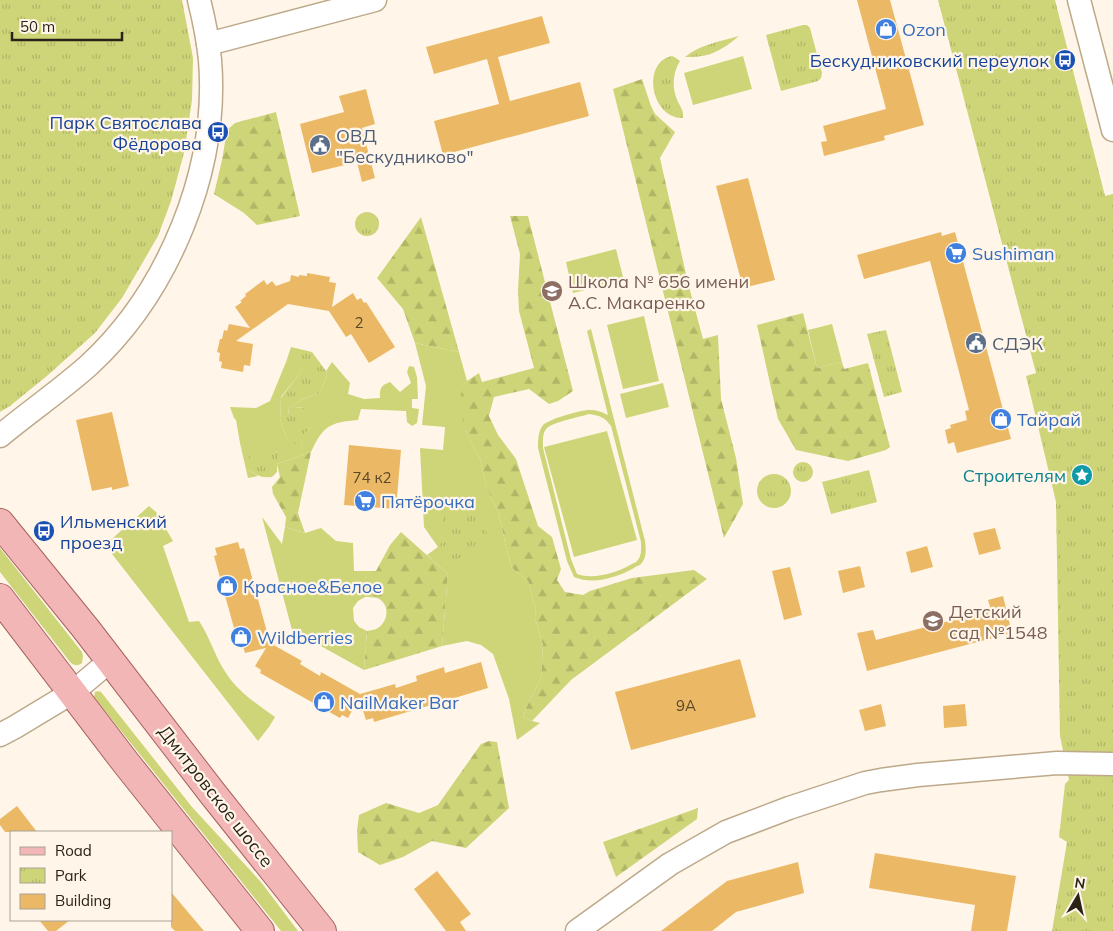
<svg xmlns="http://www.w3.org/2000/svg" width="1113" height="931" font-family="Mulish,sans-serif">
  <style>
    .green { fill: #ced478; fill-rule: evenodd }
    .forest { fill: url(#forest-firs) }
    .park { fill: url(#park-tufts) }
    .building { fill: #ebb966 }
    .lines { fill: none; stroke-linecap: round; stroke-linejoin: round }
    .minor-casing { stroke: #bda98a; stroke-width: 25 }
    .major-casing { stroke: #a6625f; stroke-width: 30 }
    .minor { stroke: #fff; stroke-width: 22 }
    .major { stroke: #f2b6b6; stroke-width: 28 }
    .labels { text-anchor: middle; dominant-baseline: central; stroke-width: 4.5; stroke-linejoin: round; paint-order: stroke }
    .number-label { font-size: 15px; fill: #5a482a }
    .shop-label { font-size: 18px; fill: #366cbe; stroke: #fff6e9; text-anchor: start }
    .transit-label { font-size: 18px; fill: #164399; stroke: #fff6e9; text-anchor: end }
    .service-label { font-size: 18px; fill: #4e5e75; stroke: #fff6e9; text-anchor: start }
    .education-label { font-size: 18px; fill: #785e54; stroke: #fff6e9; text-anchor: start }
    .culture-label { font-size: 18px; fill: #0d838f; stroke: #fff6e9; text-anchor: end }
    .street-label { font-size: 18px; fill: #2a2216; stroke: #fff6e9 }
  </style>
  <defs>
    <pattern id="forest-firs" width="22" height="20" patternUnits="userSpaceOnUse" patternTransform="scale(1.25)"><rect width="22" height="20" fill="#ced478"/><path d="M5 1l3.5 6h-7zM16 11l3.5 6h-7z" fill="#b1b667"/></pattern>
    <pattern id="park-tufts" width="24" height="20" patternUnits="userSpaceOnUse" patternTransform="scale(1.25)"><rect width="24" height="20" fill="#ced478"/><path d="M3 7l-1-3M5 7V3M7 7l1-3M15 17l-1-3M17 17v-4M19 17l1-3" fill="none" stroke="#b1b667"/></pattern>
  </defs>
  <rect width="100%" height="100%" fill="#fff6e9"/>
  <g class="green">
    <path d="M743,56L752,89L693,105L684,73Z"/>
    <path d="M616,249L624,281L573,293L566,262Z"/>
    <path d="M644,316L659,381L623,389L607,325Z"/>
    <path d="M832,324L842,362L817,368L808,330Z"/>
    <path d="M591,329L645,541C646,549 647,557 641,564C639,566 636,566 634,568C616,578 593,585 574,577L567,561L538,448C538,441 538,431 543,425C549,419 581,410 589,410C597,410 602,412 608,415L587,331ZM589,414C601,416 604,417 611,426L641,542C641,548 642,556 637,561C636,563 633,563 630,565C616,573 593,580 577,574L571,559L543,448C543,441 542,433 547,428C553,422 580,417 589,414Z"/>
    <path d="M415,343L459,352L467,381L463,386L465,430L480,459L486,486L499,514L506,547L512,568L528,581L536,610L535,618L543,645L541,678L527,706L523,717L532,721L540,723L517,740L509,699L493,654L481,645L467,641L442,646L448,574L427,555L438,547L424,527L420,448L443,450L445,427L422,425L426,386Z"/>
    <path d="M286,362L304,368L281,397L280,419L287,439L302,447L300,436L310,428L304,408L296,407L288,415L289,408L302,399L320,393L327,376L326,371L332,362L350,383L348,394L364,399L380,398C380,388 380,386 390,382L400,392L411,383L407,372L409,366L414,367L417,377L418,399H412V408L419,409L417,423L412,426L407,422L406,411L361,409L358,420C330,422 323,426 311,452L277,464V451L249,470L258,476L248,478L240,443L236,420L234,418L230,407L256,408L270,401Z"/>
    <path d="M663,383L669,407L626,418L620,394Z"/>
    <path d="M607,431L637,540L574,557L544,447Z"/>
    <path d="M149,506L156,512L173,541L163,546L189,622L199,621C210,637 215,657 226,673C238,692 257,704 275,717L269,727L258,741L105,545Z"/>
    <path d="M262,517L282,544L285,527L305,533L321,528L336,541L353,543L354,571H366L365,597L358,601L353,608L354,621L359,627L367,631L364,670L292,630Z"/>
    <path d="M0,548L82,652L83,656L82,663C78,666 74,666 70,662L0,572Z"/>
    <path d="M98,691L101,692L192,807L261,882L298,931H281L94,697L95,692Z"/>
  </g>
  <g class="forest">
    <path d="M642,79L651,106L655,114L675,132L660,158L688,283L703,339L718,335L721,399L736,458L743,504L724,538L613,89Z"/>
    <path d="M276,112L300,216L257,225L244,213L214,194L222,160L227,130L235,123Z"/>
    <path d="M510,216H528L573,391L558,401L549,404L529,389L494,397L489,416L498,435L516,459L538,526L552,537L561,569L557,580L565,592L583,595L590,591L632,578L694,570L707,579L571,680L532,721L523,717L527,706L541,678L543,645L535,618L536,610L528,581L512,568L506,547L499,514L486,486L480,459L465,430L459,404L463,386L467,381L479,373L482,382L534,368L519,311L518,290L520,254Z"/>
    <path d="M421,217L459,352L415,343L403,309L377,278Z"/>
    <path d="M803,313L817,368L842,362L844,369L868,363L890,447L886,450L848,461L796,450L778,419L757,325Z"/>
    <path d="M311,452L298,513L305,533L285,527L286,517L273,494L272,487L280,477L277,464Z"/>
    <path d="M401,532L448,574L442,646L364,670L367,631C370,630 375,630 378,628C389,621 390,603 377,598C374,597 368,597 365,597L366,571H376L390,545Z"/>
    <path d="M489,741L497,742L509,808L466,848L432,841L403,857L380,865L358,852L357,830L359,815L386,803L419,813L438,805L481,744Z"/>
    <path d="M698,808L697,819L616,877L603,842Z"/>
  </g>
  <g class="park">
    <path d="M0,0H182L193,58L192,100L184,153L171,201L158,236L122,298L95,333L48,375L10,406L0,412Z"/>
    <path d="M938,0H1055L1105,196L1113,194V931H1052L1067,842L1059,837L1065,784L1069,780L1060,736L1056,502L1026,376L1036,373Z"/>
    <path d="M803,25H807L810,28L822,73L821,78L818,81L781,91L766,35Z"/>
    <path d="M739,36C721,51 709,58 685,57C701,44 719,42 739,36Z"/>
    <path d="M672,56L676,58L680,61C672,74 672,89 678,102C681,108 684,111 683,118C651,119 641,62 672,56Z"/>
    <circle cx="367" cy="224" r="12"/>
    <path d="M886,330L902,392L884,397L867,334Z"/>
    <path d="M291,347L312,352L326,371L327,376L320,393L302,399L289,408L288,414L295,407L304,408L310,416V428L301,437L302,448L287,439L280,419L281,398L303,369L286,362Z"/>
    <path d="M267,446L277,452V472L272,477C261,478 258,476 249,470V457L258,448Z"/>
    <circle cx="803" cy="472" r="10"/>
    <path d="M869,470L877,502L831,514L822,482Z"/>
    <circle cx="774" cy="491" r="17"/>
    <path d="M478,510L493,550L449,561L438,547L447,536L441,513Z"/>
  </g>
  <g class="building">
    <path d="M857,0H890L924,125L884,136L885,140L824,156L821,142L827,141L823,126L886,109Z"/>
    <path d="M542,16L550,43L498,57L510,101L580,82L589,116L443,155L434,121L499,104L487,59L434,74L426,47Z"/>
    <path d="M366,89L375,124L362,128L375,178L362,182L357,162L312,173L300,124L344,112L339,96Z"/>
    <path d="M748,178L775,280L743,288L716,186Z"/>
    <path d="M941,232L942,236L955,232L1011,439L957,453L954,442L948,444L945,430L951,428L950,425L967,420L965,411L969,410L930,261L864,279L857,255Z"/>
    <path d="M307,273L330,277L329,282L336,283L332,307L353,293L357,300L361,298L364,303L366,302L395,347L369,363L351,334L346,337L329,311L288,304L236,341L253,344L250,366L244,365L243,372L221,368L222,362L219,361L220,353L217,352L220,339H222L224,330L227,331L229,324L250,328L235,307L242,302L240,301L246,296L245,294L264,280L267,285L272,281L276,286L290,281L291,275L299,277V275L307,276Z"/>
    <path d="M112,412L129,486L112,490V487L92,491L76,420Z"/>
    <path d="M349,445L401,450L396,509L344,505Z"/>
    <path d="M995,528L1001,549L979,555L973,533Z"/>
    <path d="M238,542L240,549L244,548L270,643L302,661L300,664L320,676L321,672L360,694L395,684L396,688L417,681L416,676L444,667L445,673L481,662L488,688L374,722L373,718L366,720L359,698L348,718L342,715L340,718L260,673L261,670L255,666L266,648L245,653L243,646H239L214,556L217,555L215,548Z"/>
    <path d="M927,546L933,567L911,573L906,552Z"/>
    <path d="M860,566L865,587L843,593L838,571Z"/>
    <path d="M790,567L802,615L784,620L772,571Z"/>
    <path d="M1003,596L1012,633L867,671L857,633L873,630L876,640L991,610L988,600Z"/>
    <path d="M740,659L756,717L631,750L615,692Z"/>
    <path d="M881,704L886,726L865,731L859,710Z"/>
    <path d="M965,704L967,726L944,728L943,706Z"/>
    <path d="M17,806L37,832H5L0,825V819Z"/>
    <path d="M875,853L1016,876L1007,931H971L975,905L869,888Z"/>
    <path d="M798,862L804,893L736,912L712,931H661L727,881Z"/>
    <path d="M437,871L471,914L460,922L466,931H446L414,889Z"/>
    <path d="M171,892L204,931H175L171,927Z"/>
    <path d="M39,920H70L56,931H48Z"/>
  </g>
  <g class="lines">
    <g class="minor-casing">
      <g id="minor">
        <path d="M1079,0L1113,130"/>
        <path d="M208,44L375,0"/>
        <path d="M0,436C29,412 61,390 89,365C169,291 219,169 210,60C208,39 204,20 199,0"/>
        <path d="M0,735L15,727L73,692L111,660"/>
        <path d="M577,931L670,864L726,832L789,808L865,783L881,780L918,775L1057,763L1113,764"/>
      </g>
    </g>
    <g class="major-casing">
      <g id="major">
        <path d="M0,523L86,629L213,794L322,931"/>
        <path d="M0,598L126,763L260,931"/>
      </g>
    </g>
    <use href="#minor" class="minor"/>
    <use href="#major" class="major"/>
  </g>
  <defs>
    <g id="shop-disc" transform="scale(1.125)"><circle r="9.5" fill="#3f7fe0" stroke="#fff6e9"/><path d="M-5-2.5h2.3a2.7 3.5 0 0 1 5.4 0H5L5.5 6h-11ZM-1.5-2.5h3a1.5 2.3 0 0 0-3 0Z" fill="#fff"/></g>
    <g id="bus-disc" transform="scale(1.125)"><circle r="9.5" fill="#1a4fb4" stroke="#fff6e9"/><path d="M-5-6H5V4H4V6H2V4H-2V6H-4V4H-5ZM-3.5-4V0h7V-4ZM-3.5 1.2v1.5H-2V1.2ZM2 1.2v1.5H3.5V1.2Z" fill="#fff"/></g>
    <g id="civic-disc" transform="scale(1.125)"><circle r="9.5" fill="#5c6f8a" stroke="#fff6e9"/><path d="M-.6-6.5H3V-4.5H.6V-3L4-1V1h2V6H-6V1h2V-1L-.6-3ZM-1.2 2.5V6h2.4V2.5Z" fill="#fff"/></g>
    <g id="supermarket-disc" transform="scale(1.125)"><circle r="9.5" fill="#3f7fe0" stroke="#fff6e9"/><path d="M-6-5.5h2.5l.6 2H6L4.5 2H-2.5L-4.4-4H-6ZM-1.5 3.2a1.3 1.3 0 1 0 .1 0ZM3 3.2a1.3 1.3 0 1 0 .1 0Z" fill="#fff"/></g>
    <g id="school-disc" transform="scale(1.125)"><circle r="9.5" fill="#8d6e63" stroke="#fff6e9"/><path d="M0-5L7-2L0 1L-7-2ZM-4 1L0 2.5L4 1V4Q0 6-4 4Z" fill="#fff"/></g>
    <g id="sight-disc" transform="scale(1.125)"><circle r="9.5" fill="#0f9aa8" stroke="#fff6e9"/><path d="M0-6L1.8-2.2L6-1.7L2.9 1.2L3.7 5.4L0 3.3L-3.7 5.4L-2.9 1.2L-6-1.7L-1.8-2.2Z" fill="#fff"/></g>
  </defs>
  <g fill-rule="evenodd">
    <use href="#shop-disc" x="886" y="29"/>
    <use href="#bus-disc" x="1065" y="60"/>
    <use href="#bus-disc" x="218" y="132"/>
    <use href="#civic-disc" x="320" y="145"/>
    <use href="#supermarket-disc" x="956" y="253"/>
    <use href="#school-disc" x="552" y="291"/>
    <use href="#civic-disc" x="976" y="343"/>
    <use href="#shop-disc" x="1001" y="419"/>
    <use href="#sight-disc" x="1082" y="475"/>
    <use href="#supermarket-disc" x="365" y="501"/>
    <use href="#bus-disc" x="44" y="531"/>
    <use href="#shop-disc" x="227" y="586"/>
    <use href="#school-disc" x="933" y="621"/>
    <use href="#shop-disc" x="241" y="637"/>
    <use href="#shop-disc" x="324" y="702"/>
  </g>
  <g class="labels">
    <g class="number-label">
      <text x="359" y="322">2</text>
      <text x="372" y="477">74 к2</text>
      <text x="686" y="705">9А</text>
    </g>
    <g class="shop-label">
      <text x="902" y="29">Ozon</text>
      <text x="972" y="253">Sushiman</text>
      <text x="1017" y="419">Тайрай</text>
      <text x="381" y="501">Пятёрочка</text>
      <text x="243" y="586">Красное&amp;Белое</text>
      <text x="257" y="637">Wildberries</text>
      <text x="340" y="702">NailMaker Bar</text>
    </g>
    <g class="transit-label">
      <text x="1049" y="60">Бескудниковский переулок</text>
      <text x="202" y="122">Парк Святослава<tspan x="202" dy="21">Фёдорова</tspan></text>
      <text x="60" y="521" text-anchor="start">Ильменский<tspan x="60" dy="21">проезд</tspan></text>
    </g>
    <g class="service-label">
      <text x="336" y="135">ОВД<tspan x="336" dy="21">"Бескудниково"</tspan></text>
      <text x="992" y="343">СДЭК</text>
    </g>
    <g class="education-label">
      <text x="568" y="281">Школа № 656 имени<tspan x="568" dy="21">А.С. Макаренко</tspan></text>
      <text x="949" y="611">Детский<tspan x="949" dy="21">сад №1548</tspan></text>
    </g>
    <g class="culture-label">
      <text x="1066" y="475">Строителям</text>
    </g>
    <g class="street-label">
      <text transform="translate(216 796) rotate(52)">Дмитровское шоссе</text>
    </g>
  </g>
  <rect x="10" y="831" width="162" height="90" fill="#fff6e9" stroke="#aaa195"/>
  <rect x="20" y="847" width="25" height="8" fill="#f2b6b6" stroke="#aaa195"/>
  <text x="55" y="856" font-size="15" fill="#2a2216">Road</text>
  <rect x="20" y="868" width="25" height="15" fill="url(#park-tufts)" stroke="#aaa195"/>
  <text x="55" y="881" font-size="15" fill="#2a2216">Park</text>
  <rect x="20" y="894" width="25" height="15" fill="#ebb966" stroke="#aaa195"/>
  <text x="55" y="906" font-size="15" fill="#2a2216">Building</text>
  <g transform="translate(1078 896) rotate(9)" stroke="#fff6e9" stroke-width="4" paint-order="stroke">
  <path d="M0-4L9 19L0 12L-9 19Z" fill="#2a2216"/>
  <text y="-8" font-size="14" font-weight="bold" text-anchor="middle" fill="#2a2216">N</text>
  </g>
  <path d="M12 32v8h110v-8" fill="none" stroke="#2a2216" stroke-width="2.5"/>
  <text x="20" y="32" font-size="15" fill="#2a2216" stroke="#fff6e9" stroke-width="4" paint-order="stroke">50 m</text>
</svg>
